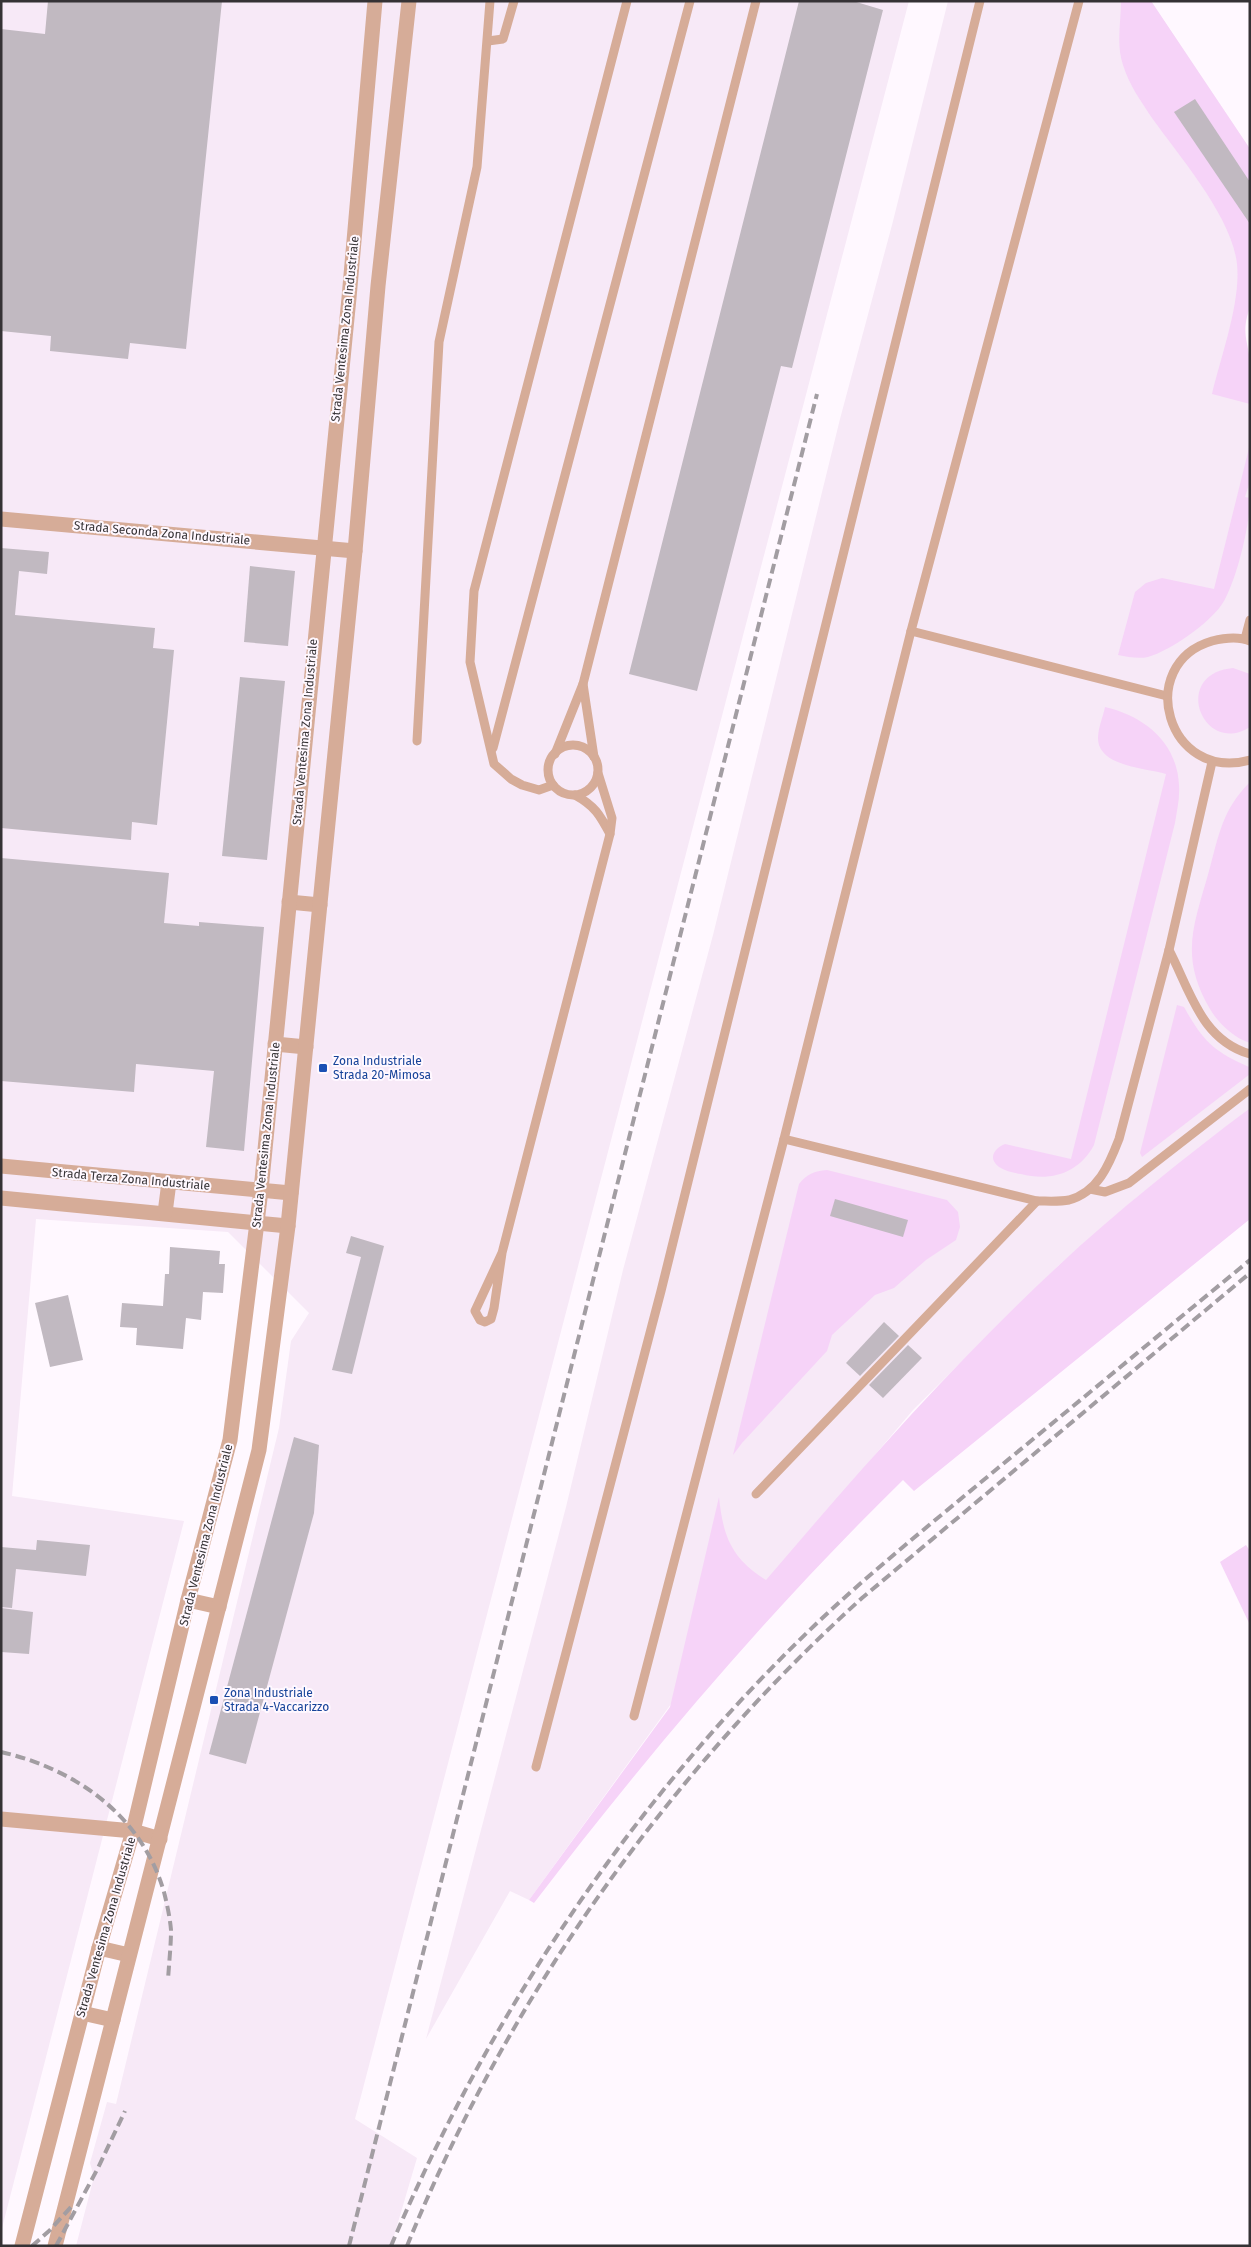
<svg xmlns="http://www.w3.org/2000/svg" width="1251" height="2247" font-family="'Fira Sans',sans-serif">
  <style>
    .built { fill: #f7e9f7 }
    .green { fill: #f6d3f8 }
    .building { fill: #c1b9c1 }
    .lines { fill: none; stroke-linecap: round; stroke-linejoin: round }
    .lane { stroke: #d6ac98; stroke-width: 9 }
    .street { stroke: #d6ac98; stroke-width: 15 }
    .rail { stroke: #a29da2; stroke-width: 4; stroke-dasharray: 10 5; stroke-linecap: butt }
    .transit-dot { fill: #1a4fb4; stroke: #fff8ff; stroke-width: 2 }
    .labels { text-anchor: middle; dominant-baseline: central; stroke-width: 4; stroke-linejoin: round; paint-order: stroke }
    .street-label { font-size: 12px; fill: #353235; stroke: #fff8ff }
    .transit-label { font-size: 12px; fill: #164399; stroke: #fff8ff; text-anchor: start }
  </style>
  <rect width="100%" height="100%" fill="#fff8ff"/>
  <g class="built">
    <path d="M1,1H909L355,2119L417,2158L391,2246H76L94,2177L90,2163L107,2102L116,2104L279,1428L291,1341L309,1313L228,1232L36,1219L12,1496L184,1521L1,2232Z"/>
    <path d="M948,1H1151L1250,149V306L1245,322V340L1250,359V1108L1136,1198L1058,1266L913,1410L713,1646L529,1900L510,1891L426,2039L566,1507L623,1270L713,935L840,419L892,225Z"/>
  </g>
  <g class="green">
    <path d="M1121,1H1151L1250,149V306C1242,332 1246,335 1250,360C1251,374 1250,390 1250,404L1212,394C1221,356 1241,302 1237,264C1232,217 1180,157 1152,118C1141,101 1129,85 1123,65C1116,45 1121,22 1121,1Z"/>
    <path d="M1250,444V481L1245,497L1250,498C1250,525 1237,578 1224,601C1213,621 1170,651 1148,657C1138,659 1128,657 1118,655L1135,592L1146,583L1162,578L1214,589Z"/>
    <path d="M1233,668L1250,674V727C1203,757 1170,674 1233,668Z"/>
    <path d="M1105,707C1144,716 1177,742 1179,785C1180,798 1177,810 1175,823L1094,1145C1079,1173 1051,1182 1021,1174C1014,1173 1005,1171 999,1167C987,1158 995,1148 1005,1144L1071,1159L1166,774C1147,768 1098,767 1098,738C1098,728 1103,717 1105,707Z"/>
    <path d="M1250,782V1043C1234,1038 1218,1023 1210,1009C1179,956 1194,925 1209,871C1219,835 1222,810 1250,782Z"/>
    <path d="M1177,1005L1184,1007C1203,1041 1213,1051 1249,1067L1250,1074L1142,1157L1140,1153Z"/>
    <path d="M1250,1108V1219L914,1491L903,1480C769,1611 648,1754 534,1903L529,1900L670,1707L719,1497C723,1536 731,1558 766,1580C860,1470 952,1365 1057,1267C1118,1210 1184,1158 1250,1108Z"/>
    <path d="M827,1170L947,1200L958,1212L960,1227L956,1240L926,1260L894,1288L875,1295L832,1335L827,1351L742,1443L733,1455L799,1184C807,1174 814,1171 827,1170Z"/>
    <path d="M1246,1545L1250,1551V1625L1220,1562Z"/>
  </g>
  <g class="building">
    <path d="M48,1H222L186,349L130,343L128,359L50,351L51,336L1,331V29L45,34Z"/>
    <path d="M799,1H853L883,10L792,368L781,366L697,691L629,674Z"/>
    <path d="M1195,99L1250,182V224L1174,112Z"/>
    <path d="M1,548L49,552L47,574L19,571L15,615L155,628L153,648L174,650L157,825L132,822L131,840L1,828Z"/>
    <path d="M250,566L295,571L288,646L244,642Z"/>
    <path d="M240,677L285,681L267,860L222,856Z"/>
    <path d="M1,858L169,873L164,923L199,926V922L264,927L244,1151L206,1147L214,1071L136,1064L134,1092L1,1081Z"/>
    <path d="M835,1199L908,1220L903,1237L830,1216Z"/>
    <path d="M351,1236L384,1246L352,1374L332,1370L361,1257L346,1253Z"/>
    <path d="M170,1247L220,1251L219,1264H225L223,1293L203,1292L201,1320L186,1318L183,1349L136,1345L137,1328L120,1327L122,1303L163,1306L165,1274H169Z"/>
    <path d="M68,1295L83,1360L50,1367L35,1303Z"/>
    <path d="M884,1322L899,1336L860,1376L846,1363Z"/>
    <path d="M908,1345L922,1358L883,1398L869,1385Z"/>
    <path d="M294,1437L319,1445L314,1513L246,1764L209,1754Z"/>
    <path d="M37,1540L90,1545L86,1576L16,1569L12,1608L1,1607V1547L36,1550Z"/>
    <path d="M1,1608L33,1612L29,1654L1,1652Z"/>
  </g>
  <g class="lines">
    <g class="lane">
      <path d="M488,41L503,39L514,1"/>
      <path d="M911,631L1167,696"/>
      <path d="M1245,639L1250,620"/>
      <path d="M1250,641C1238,636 1224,638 1212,641C1134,664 1167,783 1250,760"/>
      <path d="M583,684L594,757"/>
      <path d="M417,741L439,342L477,167L490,1"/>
      <circle cx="573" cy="770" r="25"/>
      <path d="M493,748L690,1"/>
      <path d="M555,754L583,684L756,1"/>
      <path d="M553,785L539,790L522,785L511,779L494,764L470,662L474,591L627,1"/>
      <path d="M575,795C595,806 600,815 610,834"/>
      <path d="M1169,950C1190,990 1201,1040 1250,1054"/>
      <path d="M784,1139L1037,1201C1047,1201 1059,1202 1069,1200C1098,1192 1109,1165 1119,1139L1169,950L1212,762"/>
      <path d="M1090,1189L1105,1192L1129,1183L1250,1089"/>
      <path d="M502,1253L475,1311L480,1320L485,1322L491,1319L494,1308L502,1253L610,834L612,818L598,773"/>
      <path d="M756,1494L1037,1201"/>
      <path d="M634,1716L784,1139L911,631L1079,1"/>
      <path d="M536,1767L661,1291L980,1"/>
    </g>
    <g class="street">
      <path d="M1,519L355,551"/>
      <path d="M289,902L320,905"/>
      <path d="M275,1044L306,1047"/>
      <path d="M1,1166L291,1193"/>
      <path d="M1,1198L288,1226"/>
      <path d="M165,1213L169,1182"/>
      <path d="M188,1600L219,1607"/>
      <path d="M1,1819L133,1831L160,1839"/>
      <path d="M99,1948L129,1955"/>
      <path d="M82,2013L113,2020"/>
      <path d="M22,2246L99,1948L133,1831L188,1600L230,1440L261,1190L349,298L375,1"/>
      <path d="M55,2246L259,1450L288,1226L355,551L378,286L409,1"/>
    </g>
    <g class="rail">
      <path d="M1,1752C76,1769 142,1816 164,1892C167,1904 170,1918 171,1930C171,1946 169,1963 168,1980"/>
      <path d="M32,2246L49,2231L71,2207"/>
      <path d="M56,2246L98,2168L125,2111"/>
      <path d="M349,2246L817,394"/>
      <path d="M391,2246C490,2013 633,1799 816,1624C874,1569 937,1519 998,1468C1082,1399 1166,1329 1250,1260"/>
      <path d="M407,2246C507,2000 665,1777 862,1598L1250,1273"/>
    </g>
  </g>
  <g class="transit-dot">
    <rect x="318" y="1063" width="10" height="10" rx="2.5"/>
    <rect x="209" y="1695" width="10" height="10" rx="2.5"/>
  </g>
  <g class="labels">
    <g class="street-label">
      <text transform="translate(345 329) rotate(-84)">Strada Ventesima Zona Industriale</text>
      <text transform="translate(162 533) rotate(5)">Strada Seconda Zona Industriale</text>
      <text transform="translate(305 732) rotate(-85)">Strada Ventesima Zona Industriale</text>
      <text transform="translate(266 1135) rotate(-84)">Strada Ventesima Zona Industriale</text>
      <text transform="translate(131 1179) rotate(5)">Strada Terza Zona Industriale</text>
      <text transform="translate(206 1535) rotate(-76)">Strada Ventesima Zona Industriale</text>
      <text transform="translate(106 1927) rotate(-74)">Strada Ventesima Zona Industriale</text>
    </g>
    <g class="transit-label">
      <text x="333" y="1061">Zona Industriale<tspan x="333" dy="14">Strada 20-Mimosa</tspan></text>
      <text x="224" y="1693">Zona Industriale<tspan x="224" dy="14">Strada 4-Vaccarizzo</tspan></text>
    </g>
  </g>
  <rect width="1251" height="2247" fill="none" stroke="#353235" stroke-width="5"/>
</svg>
